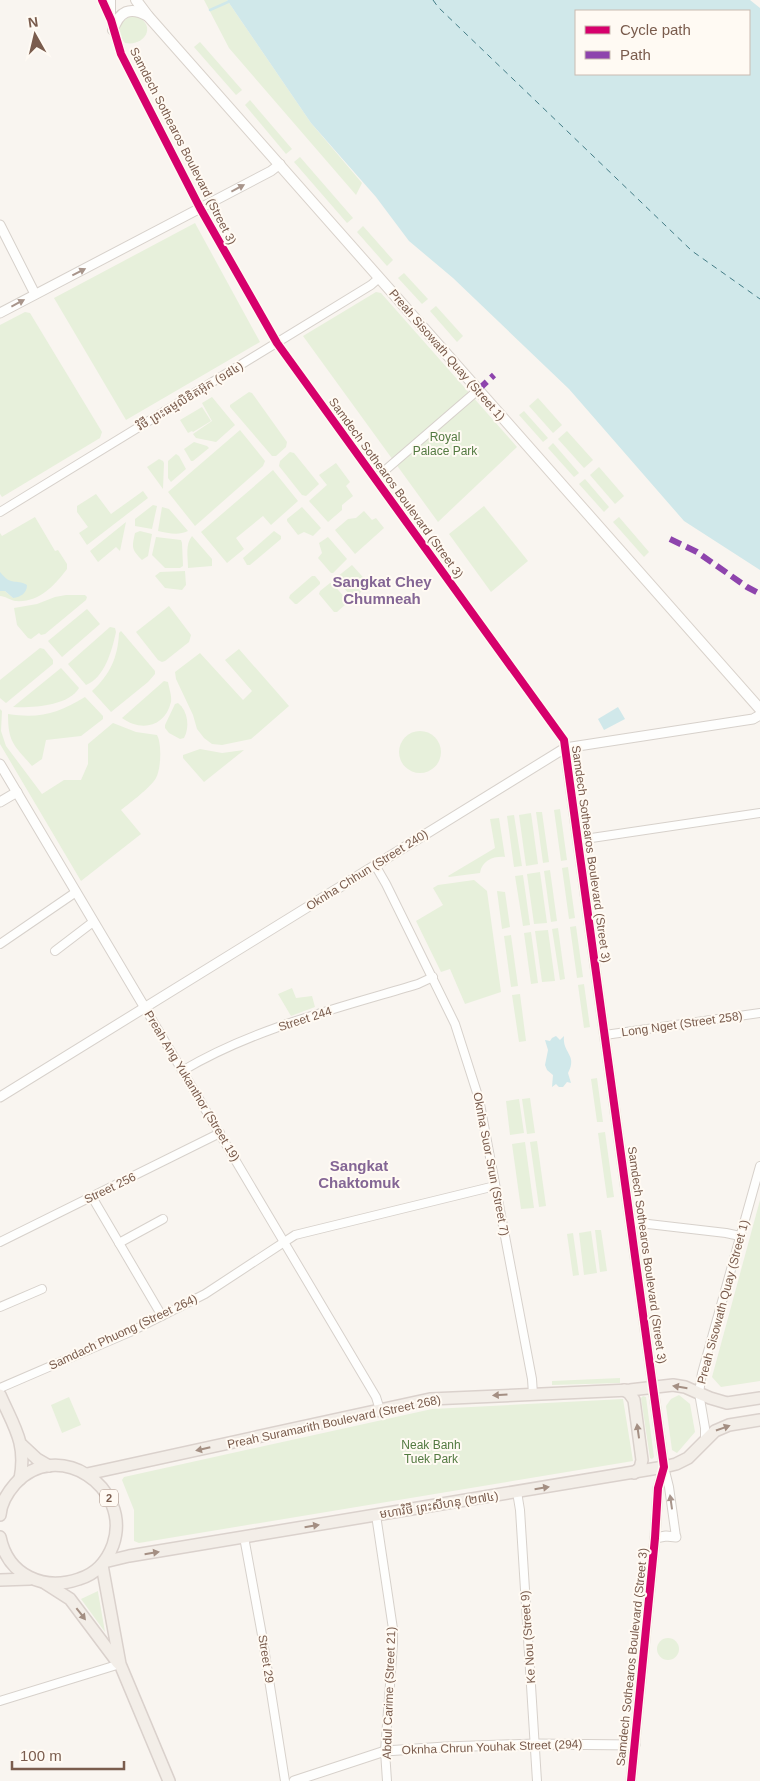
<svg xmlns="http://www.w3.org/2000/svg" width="760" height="1781" font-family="Arial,'Noto Sans Khmer',sans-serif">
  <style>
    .green { fill: #e7f0db }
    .water { fill: #d0e8ea; fill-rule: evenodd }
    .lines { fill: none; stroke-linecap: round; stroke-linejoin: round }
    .stream { stroke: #d0e8ea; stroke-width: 2.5 }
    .ferry { stroke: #437c86; stroke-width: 1; stroke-dasharray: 6 5; stroke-linecap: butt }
    .minor-casing { stroke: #d7d1cb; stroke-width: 10 }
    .tertiary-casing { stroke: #d7d1cb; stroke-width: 11 }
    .secondary-casing { stroke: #d9d2cb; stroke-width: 12 }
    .primary-casing { stroke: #dad1cc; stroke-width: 14 }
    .minor { stroke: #fefefd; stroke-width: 8 }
    .tertiary { stroke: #fefefd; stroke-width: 9 }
    .secondary { stroke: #fefefd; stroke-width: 10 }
    .primary { stroke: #f3eee8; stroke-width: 11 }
    .quiet { stroke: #8e44ad; stroke-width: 6; stroke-dasharray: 12 6; stroke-linecap: butt }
    .cycleway-casing { stroke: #fffaf3; stroke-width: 11 }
    .cycleway { stroke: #d6006c; stroke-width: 8 }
    .oneway { fill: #a8958b }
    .oneway2 { fill: #a48f83 }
    .labels { text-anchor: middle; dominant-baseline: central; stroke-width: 4; stroke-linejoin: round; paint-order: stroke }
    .shield { fill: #fffaf3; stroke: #a28b7f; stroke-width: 1 }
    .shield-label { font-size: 11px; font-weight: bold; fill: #7a5c4d }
    .street-label { font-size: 12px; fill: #7a5c4d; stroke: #fffaf3 }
    .park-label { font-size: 12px; fill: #537a41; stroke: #fffaf3 }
    .quarter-label { font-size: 15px; font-weight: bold; fill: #846695; stroke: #fffaf3 }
  </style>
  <rect width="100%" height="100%" fill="#f9f5f0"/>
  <g class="green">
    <path d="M204,0H227L311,123L362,183L356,195L229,48Z"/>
    <path d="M135,16C158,24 145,47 125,43L119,35L121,23L129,17Z"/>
    <path d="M200,42L242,90L236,95L194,47Z"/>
    <path d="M250,100L292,149L286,154L245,105Z"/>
    <path d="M300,157L353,218L347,223L294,162Z"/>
    <path d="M195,223L260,342L126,420L54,298Z"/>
    <path d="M363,226L393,260L387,266L357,232Z"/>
    <path d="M404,273L428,299L422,304L398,278Z"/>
    <path d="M376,292L381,293L517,447L438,522L303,336Z"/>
    <path d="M436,306L463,336L457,342L430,311Z"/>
    <path d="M25,312L30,313L102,432L100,438L2,497L0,494V325Z"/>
    <path d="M249,392L252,393L287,442L286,447L276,456H272L230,407V405Z"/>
    <path d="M212,397L235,425L216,442L196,438L193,434L212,421L202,403Z"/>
    <path d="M538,398L562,425L553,433L529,406Z"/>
    <path d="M202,407L211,421L193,432L192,431L188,433L180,420Z"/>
    <path d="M524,411L548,438L543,442L519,415Z"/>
    <path d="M240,430L265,461L263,466L195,526L168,492Z"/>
    <path d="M567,431L593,460L584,468L558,439Z"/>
    <path d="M194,442L207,446L209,448L193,461H191L184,449Z"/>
    <path d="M553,443L579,473L574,477L548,448Z"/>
    <path d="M290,452L294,453L319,484L306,496L302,495L279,466L280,461Z"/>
    <path d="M176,454L179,456L186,469L171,482L168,478V461Z"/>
    <path d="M159,459L163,461L164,463L163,489L147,467Z"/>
    <path d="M336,463L350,482L346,486L353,496L342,505V510L328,522L309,501L327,485L319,475Z"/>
    <path d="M599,467L624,496L615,504L590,475Z"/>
    <path d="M273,470L298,501L271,525L263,516L236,538L244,549L227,563L201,532Z"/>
    <path d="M585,479L609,507L604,512L579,484Z"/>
    <path d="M143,491L148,498L87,545L79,533L88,527L77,512V506L96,494L111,514Z"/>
    <path d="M153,505L157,506L152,529L135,526V519Z"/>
    <path d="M484,506L528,561L491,592L449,534Z"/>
    <path d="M162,507L169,509L188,531C178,536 168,533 158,531Z"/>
    <path d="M302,507L321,528L313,536L304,532L298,535L287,521V519Z"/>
    <path d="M364,511L372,520L376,518L384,528L355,554L335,530L348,519L356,518Z"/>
    <path d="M35,517L55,551L58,550L67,564V569C54,586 39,603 15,601C10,600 5,596 0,596V591H5L13,598L12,583L6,580L0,573V533L2,536Z"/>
    <path d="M619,517L649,552L644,557L613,522Z"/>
    <path d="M126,522L120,551L116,547L98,562L90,551Z"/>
    <path d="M140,531L152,534L148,556L142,560C131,549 132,547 135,533Z"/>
    <path d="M274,531L281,536V539L250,565H247L243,558Z"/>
    <path d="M192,536L212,559V566L188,568C188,556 185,545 192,536Z"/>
    <path d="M156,537L181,540L182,543L183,566L180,568H165L152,555Z"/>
    <path d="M328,537L347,559L333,573H331L318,558L322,553L319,543Z"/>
    <path d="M352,565L369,584L356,597L351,596L336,579L337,577Z"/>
    <path d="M185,571L186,585L182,590L165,588L155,576L160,572Z"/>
    <path d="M312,576H315L320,582V584L297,604H295L289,598L290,595Z"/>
    <path d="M330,583H332L347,600L346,604L337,612H334L319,594L320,591Z"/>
    <path d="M66,595H85L87,597L86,600L45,634L41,635L39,633L31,639L28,638L17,625L14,608L37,604L55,597Z"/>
    <path d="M169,606L191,635L189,642L165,661L162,662L158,660L136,632Z"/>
    <path d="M87,609L100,624L62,657L48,641Z"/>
    <path d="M110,627L115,628L116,632C112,650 105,677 86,685L68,664Z"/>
    <path d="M121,631L155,671V674L148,682L111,712L92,691C110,675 118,657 119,633Z"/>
    <path d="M40,648L44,649L53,660V664L6,703L0,698V680Z"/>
    <path d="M239,649L289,706L251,739L222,745L212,744L204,738L197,729L193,715L176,679L175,672L200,653L243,700L252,691L225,660Z"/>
    <path d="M61,668L79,688C69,706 31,708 13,707Z"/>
    <path d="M164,681L168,682C169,688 172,696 171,702C165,727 141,732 122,718Z"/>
    <path d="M85,697L103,716V719L81,736L46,740L42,759L32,766C14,745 8,743 8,714C40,719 59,713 85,697Z"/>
    <path d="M178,703C188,711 190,727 184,738L180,739L169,733L165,728V725L175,704Z"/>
    <path d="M0,709L2,711L1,731L6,746L42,794L64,780H81L88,764V744L113,723L136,732L157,735C162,744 161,769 156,778C150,788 131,802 121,810L141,834L81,881L0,744Z"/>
    <circle cx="420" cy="752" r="21"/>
    <path d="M200,749L222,753L244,750L204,782L183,758V755Z"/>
    <path d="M560,809L567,860L561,861L554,810Z"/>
    <path d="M536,812H542L549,862L543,863Z"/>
    <path d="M531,813L538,864L526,866L519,815Z"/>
    <path d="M514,815L522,866L514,867L507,816Z"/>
    <path d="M499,818L505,857C494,856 482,860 480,873L449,877L448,876L495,848L490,819Z"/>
    <path d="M568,867L575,918L569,919L562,868Z"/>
    <path d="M550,870L557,921L551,922L544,871Z"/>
    <path d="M540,872L547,923L534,924L527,874Z"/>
    <path d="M523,875L530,925L523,926L515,876Z"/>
    <path d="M474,880L487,891L501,992L465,1004L450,969L441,972L416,921L443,905L433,888L438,885Z"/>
    <path d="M497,891L505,892L510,927L502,929Z"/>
    <path d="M576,926L583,977L577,978L570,927Z"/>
    <path d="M558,928L565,979L560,980L552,929Z"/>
    <path d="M548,930L555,981L542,982L535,931Z"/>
    <path d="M531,932L538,983L531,984L524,933Z"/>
    <path d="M511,935L518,986L511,987L504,936Z"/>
    <path d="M584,984L590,1027L584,1028L578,985Z"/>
    <path d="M292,988L296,998L312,996L315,1007L291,1016L278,994Z"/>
    <path d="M520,994L526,1041L519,1042L512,995Z"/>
    <path d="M597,1078L603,1122H597L591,1079Z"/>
    <path d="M530,1098L535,1133L527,1134L522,1099Z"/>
    <path d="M519,1099L524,1133L510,1135L506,1101Z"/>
    <path d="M605,1132L614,1197L607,1198L598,1133Z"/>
    <path d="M537,1141L546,1206L539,1207L530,1142Z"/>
    <path d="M525,1142L534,1208L521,1209L512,1144Z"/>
    <path d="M760,1200V1381L721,1387L712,1377Z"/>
    <path d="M595,1230H601L607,1271L600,1272Z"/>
    <path d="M591,1231L597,1273L584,1275L579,1233Z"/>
    <path d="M573,1233L579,1275L573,1276L567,1234Z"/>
    <path d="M620,1378V1383L552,1385V1381Z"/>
    <path d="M679,1395L690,1404L695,1432L677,1453L672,1450L666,1406L671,1399Z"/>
    <path d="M643,1396L646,1397L654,1457L652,1459L650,1458L641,1398Z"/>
    <path d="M69,1397L81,1425L62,1433L51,1405Z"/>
    <path d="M623,1399L633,1461L139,1543L134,1541V1510L122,1480L124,1477L432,1409Z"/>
    <path d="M98,1591V1592L105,1632L81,1599Z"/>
    <circle cx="668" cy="1649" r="11"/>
  </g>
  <g class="water">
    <path d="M227,0H750L760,8V570L684,521L569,389L453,278L409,241L376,197L311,123ZM576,11H749V74H576Z"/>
    <path d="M0,572C12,587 15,578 27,585C27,593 21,597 13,598L5,591H0Z"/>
    <path d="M618,707L625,719L604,730L598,719Z"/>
    <path d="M556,1036L560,1040L564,1036C562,1053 578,1055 568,1073L571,1083L567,1082L563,1087H559L556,1084L552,1087L553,1075L547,1070L545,1065L548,1050L545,1040L550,1041L552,1038Z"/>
  </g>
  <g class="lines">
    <path class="stream" d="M210,10L228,2"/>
    <path class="ferry" d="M433,0L438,7L692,251L760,299"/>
    <g class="minor-casing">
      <g id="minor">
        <path d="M102,0L111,20L121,54L146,103L200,208L277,343L564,740L565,748"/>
        <path d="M111,0V16"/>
        <path d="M375,479L478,390"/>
        <path d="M0,512L371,285L379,278"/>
        <path d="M578,840L760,813"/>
        <path d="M375,865L386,884L455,1024L479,1099L532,1379L533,1394"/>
        <path d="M0,944L76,892"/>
        <path d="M55,951L93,922"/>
        <path d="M145,1008L376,1397L380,1410"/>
        <path d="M605,1035L760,1013"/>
        <path d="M182,1071C254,1028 339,1008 418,984L433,977"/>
        <path d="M92,1197L162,1316"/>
        <path d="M631,1222L726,1233L740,1236"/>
        <path d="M0,1242L220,1133"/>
        <path d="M119,1243L163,1219"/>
        <path d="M0,1307L42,1289"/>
        <path d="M0,1388L130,1332L205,1294L295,1235L495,1186"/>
        <path d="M705,1440V1428L699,1393L702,1373L760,1166"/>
        <path d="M664,1467L669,1487L676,1537"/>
        <path d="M517,1492L520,1510L537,1781"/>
        <path d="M376,1515L393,1629V1644L385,1751L387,1781"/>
        <path d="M244,1537L262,1635L285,1781"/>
        <path d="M0,1701L120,1664"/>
      </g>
    </g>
    <g class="tertiary-casing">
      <g id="tertiary">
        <path d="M0,225L35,294"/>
        <path d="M0,313L271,171L280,164"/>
        <path d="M565,748L664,1467L658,1488L655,1538L631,1781"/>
        <path d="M0,764L145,1008"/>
        <path d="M0,802L17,792"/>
        <path d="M0,1097L565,748L753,719L760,715"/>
        <path d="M655,1538L666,1536L676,1537"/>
        <path d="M294,1781L385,1751L445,1747L535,1744L635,1745"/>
      </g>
    </g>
    <g class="secondary-casing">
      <g id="secondary">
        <path d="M136,0L148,16L760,709"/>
        <path d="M113,30C119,11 130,6 148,16"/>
      </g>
    </g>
    <g class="primary-casing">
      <g id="primary">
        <path d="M624,1390L629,1393L634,1400L642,1460L640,1468L634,1473"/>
        <path d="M0,1395C14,1427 27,1443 20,1479"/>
        <path d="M22,1445L37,1459L49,1466"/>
        <path d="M87,1474L430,1399L630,1390L673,1385L685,1387L710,1398L727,1403L760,1398"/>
        <path d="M0,1515C1,1504 8,1492 15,1484C57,1437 133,1487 113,1545C107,1561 96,1574 79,1579C44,1591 8,1576 0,1537"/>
        <path d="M104,1562L129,1556L664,1467L676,1464L688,1458L715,1431L729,1425L760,1420"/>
        <path d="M102,1565L120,1664L169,1781"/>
        <path d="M0,1580L30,1579"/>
        <path d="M45,1583L70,1599L118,1663"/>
      </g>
    </g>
    <use href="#minor" class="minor"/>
    <use href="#tertiary" class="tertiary"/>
    <use href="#secondary" class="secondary"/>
    <use href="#primary" class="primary"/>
    <g class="quiet">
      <path d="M478,390L494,375"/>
      <path d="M670,539L697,552L747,587L760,594"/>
    </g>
    <g class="cycleway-casing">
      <path id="cycleway" d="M102,0L111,20L121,54L146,103L200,208L277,343L564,740L664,1467L658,1488L655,1538L631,1781"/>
    </g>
    <use href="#cycleway" class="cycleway"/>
  </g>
  <defs><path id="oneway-solid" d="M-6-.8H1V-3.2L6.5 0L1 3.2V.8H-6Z" transform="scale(1.25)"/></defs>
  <g class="oneway">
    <use href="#oneway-solid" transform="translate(238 188) rotate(-28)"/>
    <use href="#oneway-solid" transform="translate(79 272) rotate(-27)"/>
    <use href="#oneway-solid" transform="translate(18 303) rotate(-28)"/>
    <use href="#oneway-solid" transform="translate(671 1502) rotate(-98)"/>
  </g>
  <g class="oneway2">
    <use href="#oneway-solid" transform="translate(680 1387) rotate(-171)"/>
    <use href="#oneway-solid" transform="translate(500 1395) rotate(177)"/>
    <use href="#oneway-solid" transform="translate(723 1428) rotate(-19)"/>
    <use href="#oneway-solid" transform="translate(638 1431) rotate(-98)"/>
    <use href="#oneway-solid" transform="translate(203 1449) rotate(167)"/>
    <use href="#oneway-solid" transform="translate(542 1488) rotate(-9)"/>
    <use href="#oneway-solid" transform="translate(312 1526) rotate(-9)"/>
    <use href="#oneway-solid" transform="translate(152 1553) rotate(-9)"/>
    <use href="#oneway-solid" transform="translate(81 1614) rotate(52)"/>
  </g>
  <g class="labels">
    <rect class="shield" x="100" y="1489.5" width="18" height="17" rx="4"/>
    <g class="shield-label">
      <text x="109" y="1498">2</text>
    </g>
    <g class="street-label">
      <text transform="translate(183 146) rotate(63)">Samdech Sothearos Boulevard (Street 3)</text>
      <text transform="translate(447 355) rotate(49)">Preah Sisowath Quay (Street 1)</text>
      <text transform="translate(190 396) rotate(-31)">វិថី ព្រះធម្មលិខិតអ៊ុក (១៨៤)</text>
      <text transform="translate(396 488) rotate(54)">Samdech Sothearos Boulevard (Street 3)</text>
      <text transform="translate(591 854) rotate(82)">Samdech Sothearos Boulevard (Street 3)</text>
      <text transform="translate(367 870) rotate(-32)">Oknha Chhun (Street 240)</text>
      <text transform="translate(305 1019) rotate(-18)">Street 244</text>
      <text transform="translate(682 1024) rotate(-8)">Long Nget (Street 258)</text>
      <text transform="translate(192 1086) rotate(59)">Preah Ang Yukanthor (Street 19)</text>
      <text transform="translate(491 1164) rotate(79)">Oknha Suor Srun (Street 7)</text>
      <text transform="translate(110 1188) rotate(-26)">Street 256</text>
      <text transform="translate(647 1255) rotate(82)">Samdech Sothearos Boulevard (Street 3)</text>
      <text transform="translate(723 1302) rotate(-75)">Preah Sisowath Quay (Street 1)</text>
      <text transform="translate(123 1332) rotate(-25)">Samdach Phuong (Street 264)</text>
      <text transform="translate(334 1422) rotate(-12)">Preah Suramarith Boulevard (Street 268)</text>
      <text transform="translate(439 1505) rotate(-9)">មហាវិថី ព្រះសីហនុ (២៧៤)</text>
      <text transform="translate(528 1637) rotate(-94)">Ke Nou (Street 9)</text>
      <text transform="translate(632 1657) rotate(-84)">Samdech Sothearos Boulevard (Street 3)</text>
      <text transform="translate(266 1659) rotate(81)">Street 29</text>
      <text transform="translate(389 1693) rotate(-88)">Abdul Carime (Street 21)</text>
      <text transform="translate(492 1747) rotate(-2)">Oknha Chrun Youhak Street (294)</text>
    </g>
    <g class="park-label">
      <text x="445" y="437">Royal<tspan x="445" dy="14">Palace Park</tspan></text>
      <text x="431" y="1445">Neak Banh<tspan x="431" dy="14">Tuek Park</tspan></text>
    </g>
    <g class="quarter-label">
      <text x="382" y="581">Sangkat Chey<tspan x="382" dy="17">Chumneah</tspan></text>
      <text x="359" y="1165">Sangkat<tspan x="359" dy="17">Chaktomuk</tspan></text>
    </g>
  </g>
  <rect x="575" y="10" width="175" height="65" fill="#fffaf3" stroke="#cabbb1"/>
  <rect x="585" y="26" width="25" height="8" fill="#d6006c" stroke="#cabbb1"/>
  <text x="620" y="35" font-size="15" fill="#7a5c4d">Cycle path</text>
  <rect x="585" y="51" width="25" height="8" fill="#8e44ad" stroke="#cabbb1"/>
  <text x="620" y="60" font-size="15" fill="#7a5c4d">Path</text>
  <g transform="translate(35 35) rotate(352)" stroke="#fffaf3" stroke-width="4" paint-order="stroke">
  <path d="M0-4L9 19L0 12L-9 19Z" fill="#7a5c4d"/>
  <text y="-8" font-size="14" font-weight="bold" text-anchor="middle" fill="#7a5c4d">N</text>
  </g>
  <path d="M12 1761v8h112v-8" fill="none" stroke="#7a5c4d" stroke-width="2.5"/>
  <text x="20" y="1761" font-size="15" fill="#7a5c4d" stroke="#fffaf3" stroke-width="4" paint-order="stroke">100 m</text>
</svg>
